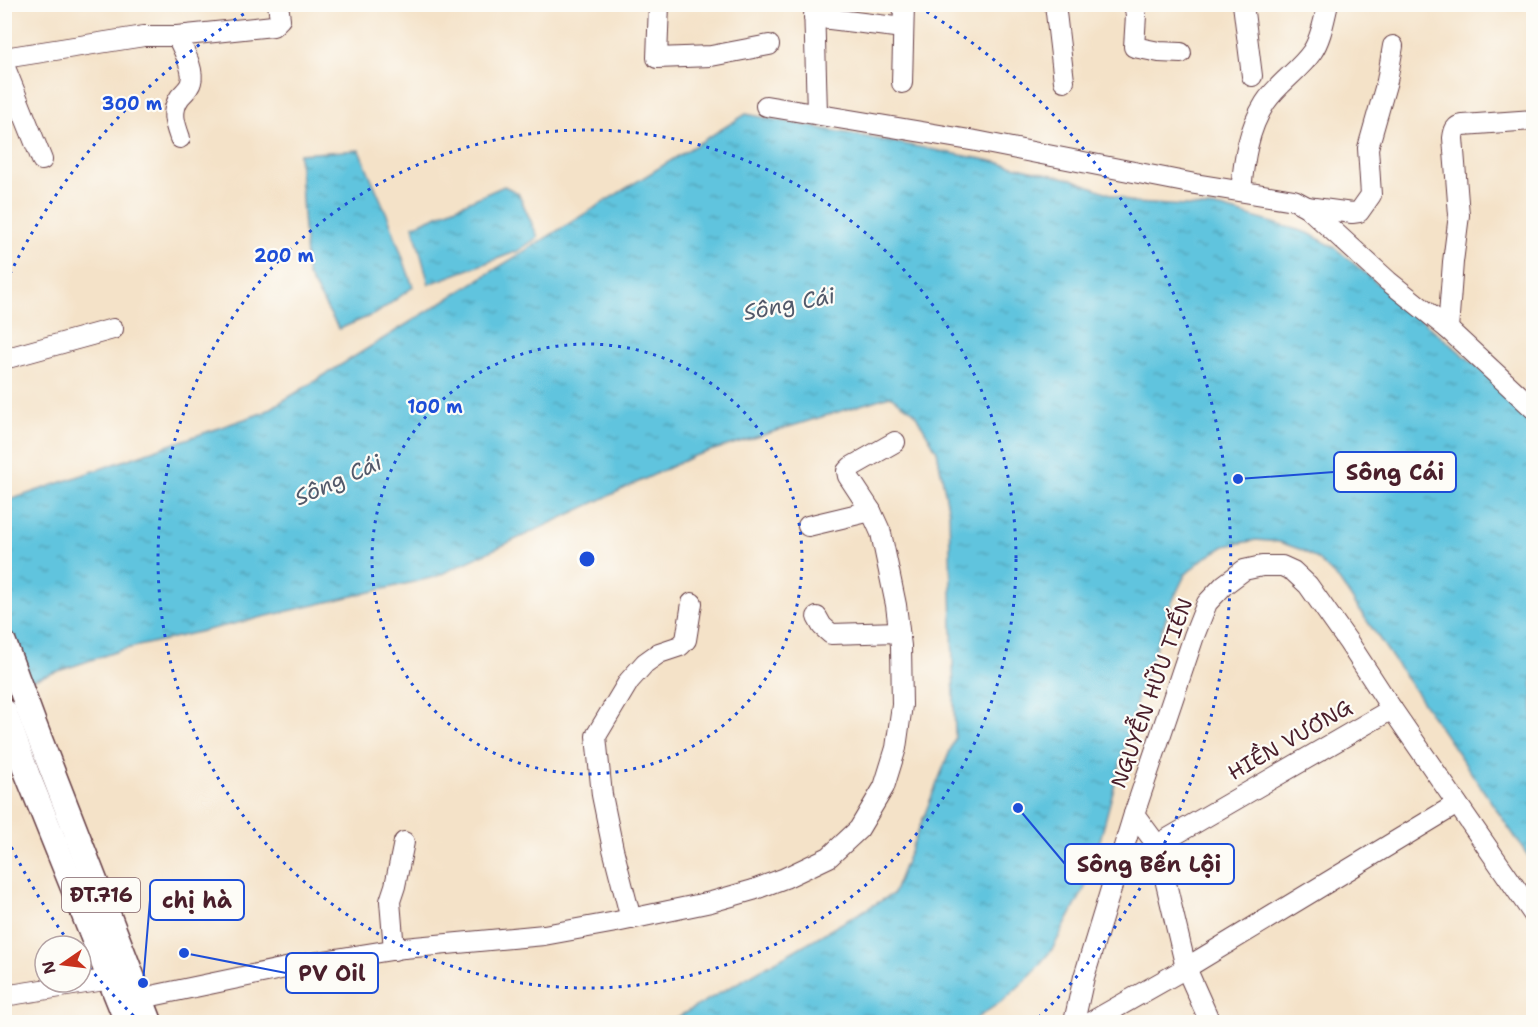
<svg xmlns="http://www.w3.org/2000/svg" width="1538" height="1027" font-family="'Shantell Sans',sans-serif">
  <style>
    .water { fill: url(#water-ripples); stroke: #557284; stroke-width: 1.5 }
    .lines { fill: none; stroke-linecap: round; stroke-linejoin: round }
    .minor-casing { stroke: #643c43; stroke-width: 22 }
    .major-casing { stroke: #643c43; stroke-width: 27 }
    .minor { stroke: #fff; stroke-width: 20 }
    .major { stroke: #fff; stroke-width: 24 }
    .ring { fill: none; stroke: #1d4ed8; stroke-width: 3; stroke-dasharray: 3 6 }
    .labels { text-anchor: middle; dominant-baseline: central; stroke-width: 4.5; stroke-linejoin: round; paint-order: stroke }
    .shield { fill: #fdfcf7; stroke: #806168; stroke-width: 1.5 }
    .shield-label { font-size: 20px; font-weight: bold; fill: #4a1f2b }
    .street-label { font-size: 21px; fill: #4a1f2b; stroke: #fdfcf7 }
    .water-label { font-size: 22px; font-style: italic; fill: #52596a; stroke: #fdfcf7 }
    .centre { fill: #1d4ed8; stroke: #fdfcf7; stroke-width: 3 }
    .ring-label { font-size: 18px; text-anchor: middle; font-weight: bold; fill: #1d4ed8; stroke: #fdfcf7; stroke-width: 4.5; stroke-linejoin: round; paint-order: stroke }
    .leader { fill: none; stroke: #1d4ed8; stroke-width: 2 }
    .callout-dot { fill: #1d4ed8; stroke: #fdfcf7; stroke-width: 2 }
    .callout { fill: #fdfcf7; stroke: #1d4ed8; stroke-width: 2 }
    .callout-label { font-size: 22px; text-anchor: middle; font-weight: bold; fill: #4a1f2b }
  </style>
  <defs>
    <pattern id="water-ripples" width="26" height="14" patternUnits="userSpaceOnUse" patternTransform="scale(1.5)"><rect width="26" height="14" fill="#60c4de"/><path d="M2 4q2-2 4 0t4 0M15 11q2-2 4 0t4 0" fill="none" stroke="#519fb4"/></pattern>
  </defs>
  <rect width="100%" height="100%" fill="#fdfcf7"/>
  <filter id="ink" filterUnits="userSpaceOnUse"><feTurbulence type="fractalNoise" baseFrequency=".0167" numOctaves="2"/><feDisplacementMap in="SourceGraphic" scale="12" xChannelSelector="R" yChannelSelector="G"/><feConvolveMatrix kernelMatrix="1 2 1 2 8 2 1 2 1" color-interpolation-filters="sRGB"/></filter>
  <filter id="wash" filterUnits="userSpaceOnUse"><feTurbulence type="fractalNoise" baseFrequency=".008" numOctaves="4" result="noise"/><feDisplacementMap in="SourceGraphic" scale="24" xChannelSelector="R" yChannelSelector="G"/><feGaussianBlur stdDeviation="1.35" result="paint"/><feColorMatrix in="noise" values="0 0 0 0 0 0 0 0 0 0 0 0 0 0 0 0 0 1.4 0 .05"/><feComposite in="paint" operator="in"/></filter>
  <g filter="url(#wash)">
    <rect width="100%" height="100%" fill="#f4e2c8"/>
    <g class="water">
      <path d="M746,114L992,161L1074,180L1134,203L1221,208L1308,233L1334,247L1533,413V863L1339,580L1316,558L1302,550L1279,542L1256,540L1225,546L1203,559L1185,575L1172,602L1139,693L1090,878L1053,948L1029,977L1005,999L971,1022H669L893,894L955,738L949,513L937,451L914,412L890,396L694,456L435,577L121,650L5,689L4,502L265,412Z"/>
      <path d="M359,150L389,219L413,287L377,313L339,329L307,274L299,154Z"/>
      <path d="M504,186L518,193L538,237L518,251L429,284L413,226Z"/>
    </g>
  </g>
  <g filter="url(#ink)">
    <g class="lines">
      <g class="minor-casing">
        <g id="minor">
          <path d="M659,4L657,58L711,56L769,45"/>
          <path d="M814,4L817,113"/>
          <path d="M1055,4L1064,81"/>
          <path d="M1134,4L1136,15L1134,47L1159,52L1181,53"/>
          <path d="M1243,4L1252,76"/>
          <path d="M814,17L903,28"/>
          <path d="M177,36C182,48 195,69 191,82C190,87 184,93 180,97C170,111 175,124 180,138"/>
          <path d="M4,58L144,36H177L273,26L280,19L278,4"/>
          <path d="M4,65L42,160"/>
          <path d="M902,83L904,4"/>
          <path d="M766,106L976,141L1195,184L1294,200L1307,207L1388,281L1448,329L1534,409"/>
          <path d="M1241,191C1244,159 1248,130 1265,103C1278,83 1299,71 1312,52C1321,39 1324,20 1328,4"/>
          <path d="M1307,207L1352,213L1359,212L1371,195L1368,148L1387,81L1393,46"/>
          <path d="M1448,329L1453,262L1459,215L1453,138C1454,130 1455,126 1463,125L1534,120"/>
          <path d="M4,359L113,329"/>
          <path d="M808,526L871,511"/>
          <path d="M817,617L822,626L831,634L899,632"/>
          <path d="M1134,814L1157,845L1186,968L1210,1022"/>
          <path d="M1157,845L1392,709"/>
          <path d="M631,919L613,849L602,795L596,736L629,681L645,663L659,653L680,646L686,640L692,603"/>
          <path d="M394,950L390,901L395,886L404,842"/>
          <path d="M4,996L111,979L123,975"/>
          <path d="M142,998L305,964L404,948L544,935L616,922L711,902L753,890L785,878L829,857L859,829L884,787L896,748L902,705L901,646L896,605L881,533L871,511L848,476L847,471L851,467L895,442"/>
          <path d="M1074,1022L1084,977L1134,814L1194,636L1207,603L1224,585L1244,570L1262,566H1282L1293,571L1308,585L1349,643L1392,709L1534,915"/>
          <path d="M1091,1022L1186,968L1457,804"/>
        </g>
      </g>
      <g class="major-casing">
        <g id="major">
          <path d="M4,643L34,724L150,1022"/>
          <path d="M4,711L28,776L127,1022"/>
        </g>
      </g>
      <use href="#minor" class="minor"/>
      <use href="#major" class="major"/>
    </g>
  </g>
  <g class="ring">
    <circle cx="587" cy="559" r="215"/>
    <circle cx="587" cy="559" r="429"/>
    <path d="M140 1022A644 644 0 0 1 83 960M69 942A644 644 0 0 1 6 836M6 282A644 644 0 0 1 255 7M919 7A644 644 0 0 1 1034 1022"/>
  </g>
  <g class="labels">
    <rect class="shield" x="62" y="878" width="78" height="34" rx="4.5"/>
    <g class="shield-label">
      <text x="101" y="895">ĐT.716</text>
    </g>
    <g class="street-label">
      <text transform="translate(1152 693) rotate(-70)">NGUYỄN HỮU TIẾN</text>
      <text transform="translate(1290 740) rotate(-30)">HIỀN VƯƠNG</text>
    </g>
    <g class="water-label">
      <text transform="translate(789 304) rotate(-11)">Sông Cái</text>
      <text transform="translate(338 480) rotate(-24)">Sông Cái</text>
    </g>
  </g>
  <circle cx="587" cy="559" r="9" class="centre"/>
  <g class="ring-label">
    <text x="132" y="110">300 m</text>
    <text x="284" y="262">200 m</text>
    <text x="435" y="413">100 m</text>
  </g>
  <path class="leader" d="M1238 479L1334 472M1018 808L1065 864M143 983L150 900M184 953L286 973"/>
  <g class="callout-dot">
    <circle cx="1238" cy="479" r="6"/>
    <circle cx="1018" cy="808" r="6"/>
    <circle cx="143" cy="983" r="6"/>
    <circle cx="184" cy="953" r="6"/>
  </g>
  <g class="callout">
    <rect x="1334" y="452" width="122" height="40" rx="6"/>
    <rect x="1065" y="844" width="169" height="40" rx="6"/>
    <rect x="150" y="880" width="94" height="40" rx="6"/>
    <rect x="286" y="953" width="92" height="40" rx="6"/>
  </g>
  <g class="callout-label">
    <text x="1395" y="480">Sông Cái</text>
    <text x="1149" y="872">Sông Bến Lội</text>
    <text x="197" y="908">chị hà</text>
    <text x="332" y="981">PV Oil</text>
  </g>
  <rect width="1538" height="1027" fill="none" stroke="#fdfcf7" stroke-width="24"/>
  <g transform="translate(63 964) rotate(256)"><circle r="28" fill="#fdfcf7" stroke="#b5a4a5" stroke-width="1.5"/>
  <path d="M0-4.5L10 22L0 15L-10 22Z" fill="#c8321e"/>
  <text y="-9" font-size="16" font-weight="bold" text-anchor="middle" fill="#4a1f2b">N</text>
  </g>
</svg>
